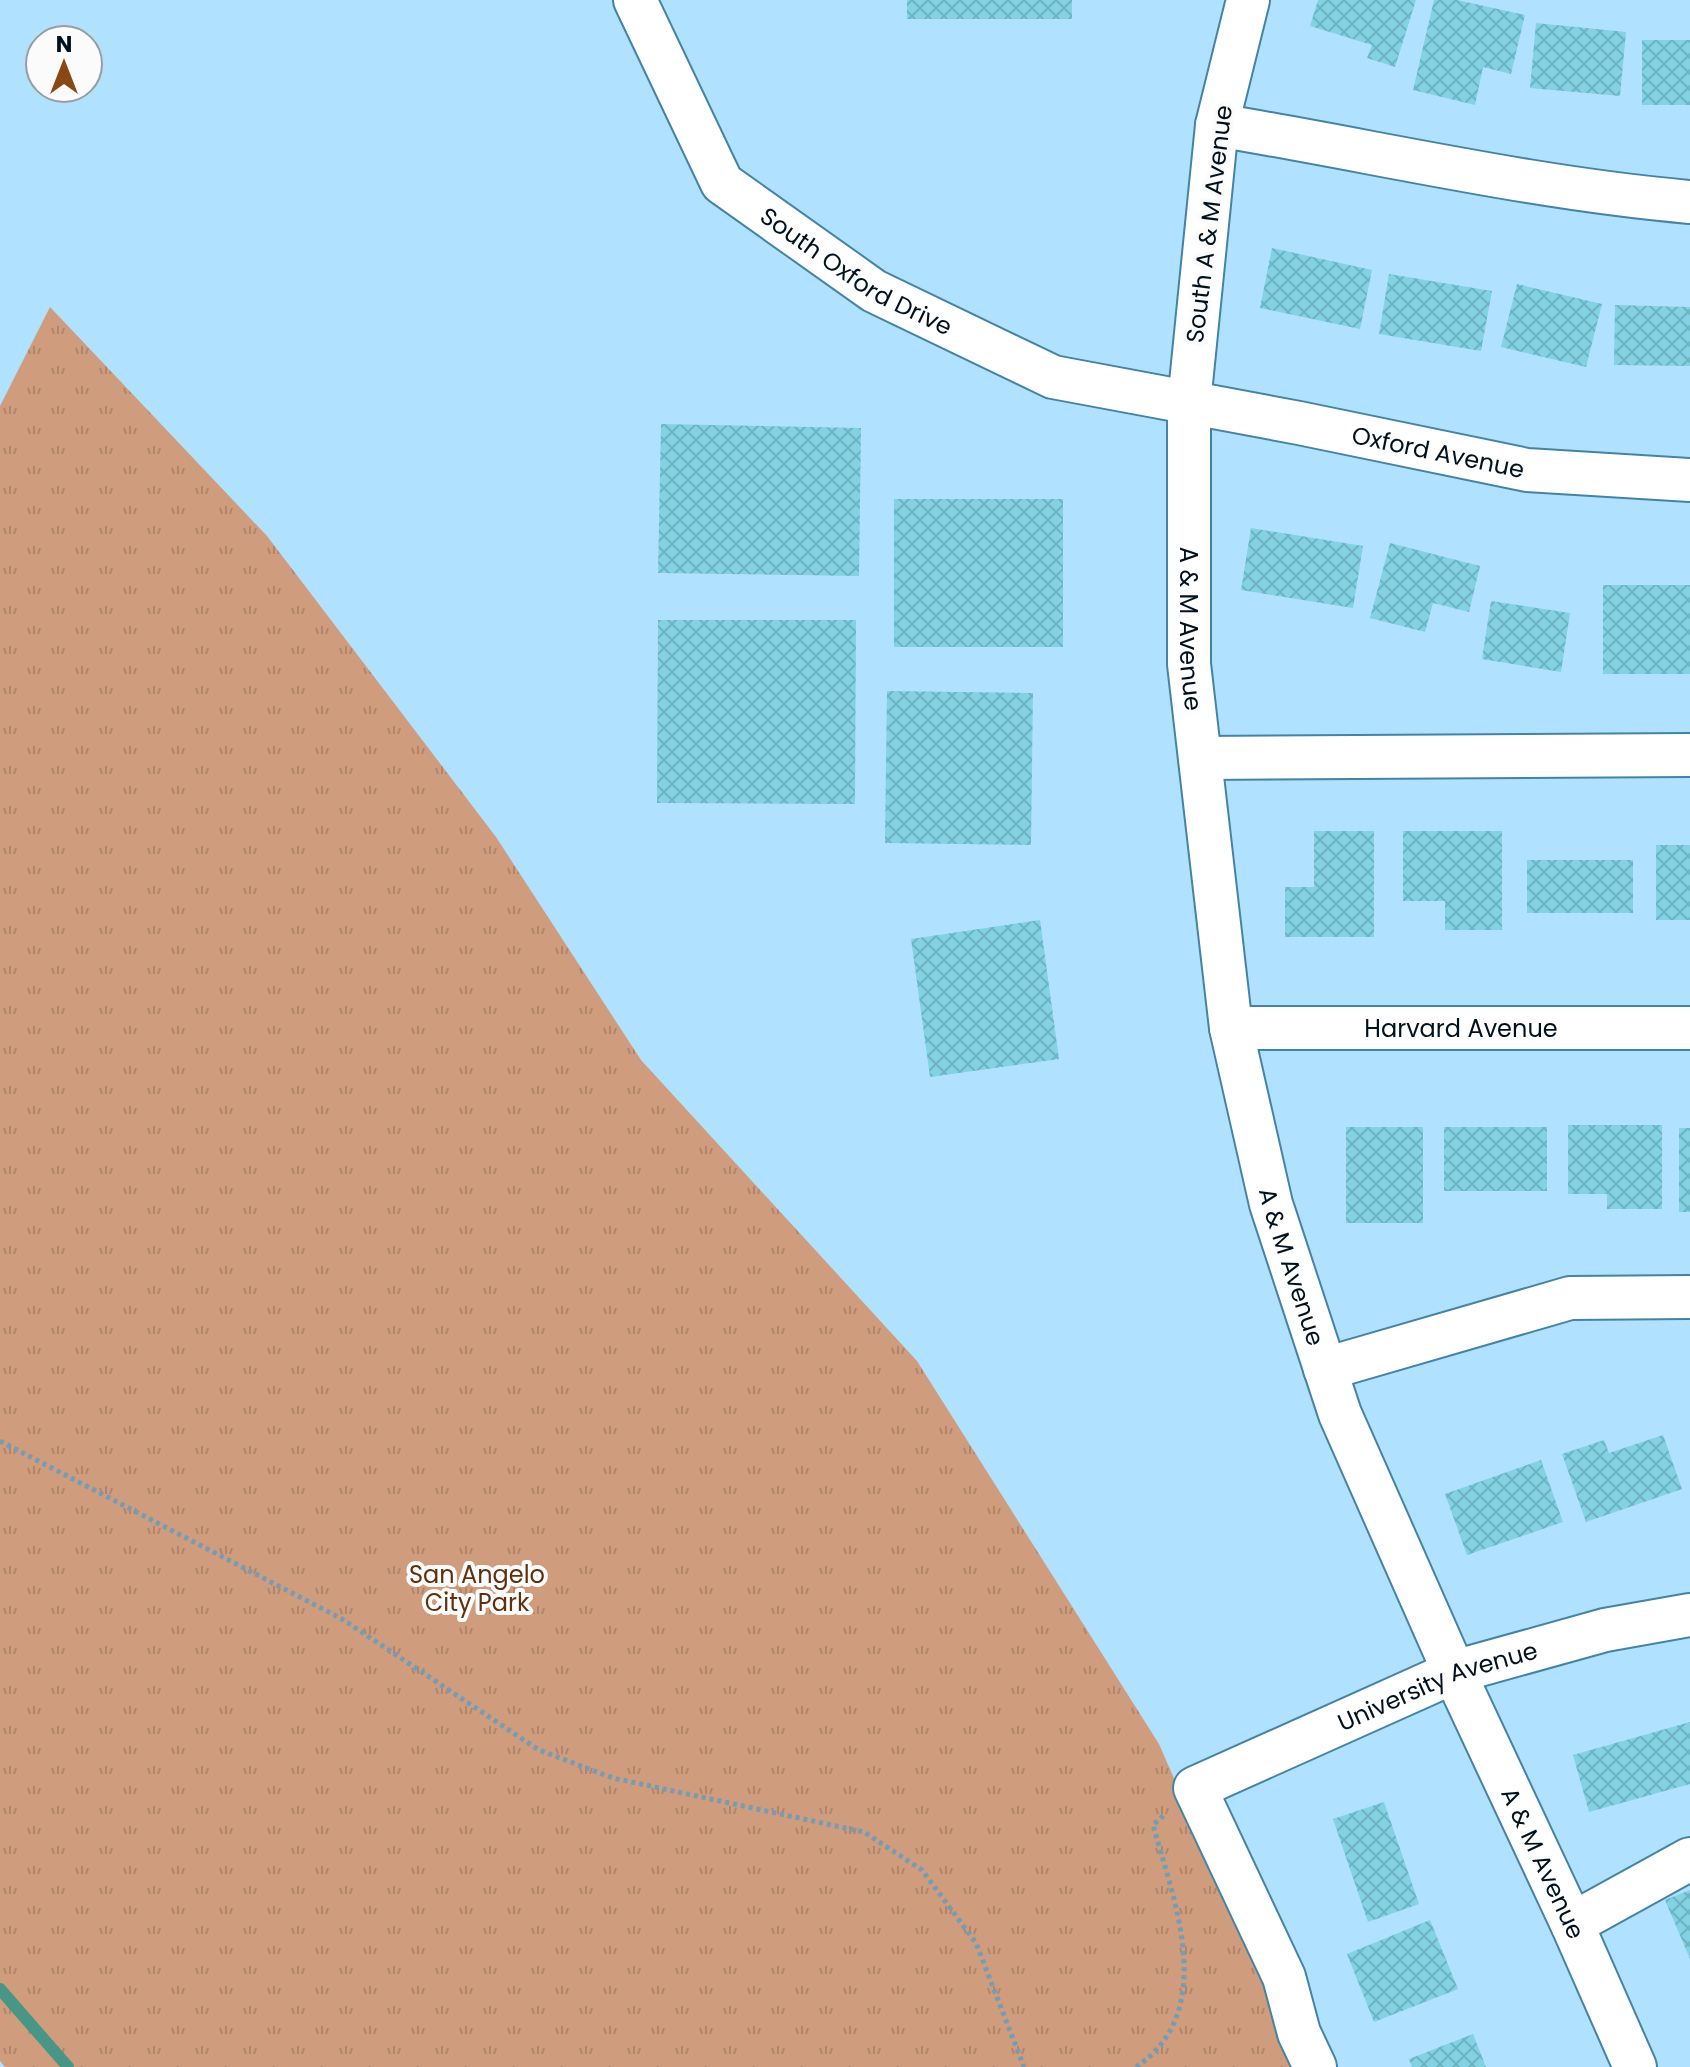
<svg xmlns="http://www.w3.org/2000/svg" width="1690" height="2067" font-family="Poppins,sans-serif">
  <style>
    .grass { fill: url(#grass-tufts) }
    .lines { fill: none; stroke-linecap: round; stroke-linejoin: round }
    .stream { stroke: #489685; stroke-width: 12 }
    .building { fill: url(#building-cross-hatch) }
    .minor-casing { stroke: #4483a3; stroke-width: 46 }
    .path { stroke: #759cb3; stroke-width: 5; stroke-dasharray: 4 4; stroke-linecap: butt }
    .minor { stroke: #fff; stroke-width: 42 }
    .labels { text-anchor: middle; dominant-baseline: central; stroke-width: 8; stroke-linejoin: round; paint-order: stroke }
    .street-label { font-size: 24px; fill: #00111d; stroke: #fbfbfb }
    .park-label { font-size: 24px; fill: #5f300d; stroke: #fbfbfb }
  </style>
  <defs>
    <pattern id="grass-tufts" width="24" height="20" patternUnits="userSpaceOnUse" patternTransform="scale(2)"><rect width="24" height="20" fill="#cf9c7d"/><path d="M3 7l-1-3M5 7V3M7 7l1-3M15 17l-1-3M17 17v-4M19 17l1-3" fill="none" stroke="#b0856c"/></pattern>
    <pattern id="building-cross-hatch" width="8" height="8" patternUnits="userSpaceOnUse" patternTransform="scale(2)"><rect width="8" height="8" fill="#82d2e3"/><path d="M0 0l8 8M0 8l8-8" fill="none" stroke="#6eb3c2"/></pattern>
  </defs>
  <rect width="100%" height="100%" fill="#b0e2ff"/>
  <path class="grass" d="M50,307L267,536L496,837L641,1060L917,1361L1159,1744L1300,2067H5L0,2061V406Z"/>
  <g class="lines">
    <path class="stream" d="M0,1989L68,2067"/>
  </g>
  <g class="building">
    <rect x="907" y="0" width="165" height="19"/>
    <path d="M1318,0H1416L1395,67L1367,58L1372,45L1310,26Z"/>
    <path d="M1434,0H1457L1525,15L1511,74L1483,67L1475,105L1413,90Z"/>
    <path d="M1536,23L1626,32L1620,96L1530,88Z"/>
    <rect x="1642" y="40" width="48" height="65"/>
    <path d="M1272,248L1372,270L1360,329L1260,308Z"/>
    <path d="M1389,274L1492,291L1481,351L1379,334Z"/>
    <path d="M1517,284L1602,304L1586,367L1501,347Z"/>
    <path d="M1615,305L1690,307V366L1614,365Z"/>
    <path d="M661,424L861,428L859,576L658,573Z"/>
    <rect x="894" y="499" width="169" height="148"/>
    <path d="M1251,528L1363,546L1353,608L1241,590Z"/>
    <path d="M1390,543L1480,566L1469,612L1433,603L1425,632L1370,618Z"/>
    <rect x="1603" y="585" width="87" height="89"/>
    <path d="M1491,601L1570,613L1561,672L1482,659Z"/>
    <path d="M658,620H856L855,804L657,803Z"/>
    <path d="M887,691L1033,693L1031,845L885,843Z"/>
    <path d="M1314,831H1374V937H1285V887H1314Z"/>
    <path d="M1403,831H1502V930H1445V901H1403Z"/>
    <rect x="1656" y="845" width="34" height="75"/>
    <rect x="1527" y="860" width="106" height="53"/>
    <path d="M1040,920L1059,1059L930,1077L911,939Z"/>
    <path d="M1568,1125H1662V1209H1607V1194H1568Z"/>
    <rect x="1346" y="1127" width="77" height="96"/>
    <rect x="1444" y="1127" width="103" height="64"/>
    <rect x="1679" y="1128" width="11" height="84"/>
    <path d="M1663,1435L1682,1489L1586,1522L1562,1454L1604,1440L1609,1453Z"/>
    <path d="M1541,1460L1563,1522L1467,1555L1445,1494Z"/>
    <path d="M1690,1722V1784L1589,1812L1573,1755Z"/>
    <path d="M1384,1802L1419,1904L1368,1922L1333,1819Z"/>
    <path d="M1690,1890V1959L1665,1900Z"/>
    <path d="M1430,1920L1458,1989L1374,2022L1347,1954Z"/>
    <path d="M1473,2034L1486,2067H1412L1409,2059Z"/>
  </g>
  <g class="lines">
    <g class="minor-casing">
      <g id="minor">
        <path id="s1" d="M635,0L722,183L874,291L1053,377L1299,423L1527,470L1690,480"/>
        <path id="s2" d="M1248,0L1217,125L1189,403V664L1231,1028L1271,1204L1340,1414L1454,1672L1572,1924L1635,2067"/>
        <path d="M1217,125C1374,151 1530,188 1690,202"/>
        <path d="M1200,758L1690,755"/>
        <path id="s3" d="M1231,1028H1690"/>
        <path d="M1325,1369L1570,1298L1690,1297"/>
        <path d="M1572,1924L1690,1859"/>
        <path id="s4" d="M1315,2067L1299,2033L1284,1977L1195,1788L1454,1672L1605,1630L1690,1615"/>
      </g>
    </g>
    <g class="path">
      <path d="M0,1441L342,1619L539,1750L613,1778L864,1832L922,1870L976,1943L1024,2067"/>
      <path d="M1136,2067C1219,2011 1174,1901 1153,1825L1164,1815"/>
    </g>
    <use href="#minor" class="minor"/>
  </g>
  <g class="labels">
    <g class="street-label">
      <text transform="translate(1209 224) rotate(-83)">South A &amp; M Avenue</text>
      <text stroke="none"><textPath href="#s1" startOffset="364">South Oxford Drive</textPath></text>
      <text stroke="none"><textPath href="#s1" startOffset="980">Oxford Avenue</textPath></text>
      <text stroke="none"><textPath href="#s2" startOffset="634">A &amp; M Avenue</textPath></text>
      <text stroke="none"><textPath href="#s3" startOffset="230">Harvard Avenue</textPath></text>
      <text stroke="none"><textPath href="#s2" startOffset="1282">A &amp; M Avenue</textPath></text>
      <text stroke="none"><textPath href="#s4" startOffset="568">University Avenue</textPath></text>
      <text stroke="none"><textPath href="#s2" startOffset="1930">A &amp; M Avenue</textPath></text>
    </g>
    <g class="park-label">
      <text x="477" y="1574">San Angelo<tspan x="477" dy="28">City Park</tspan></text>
    </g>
  </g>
  <g transform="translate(64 64)"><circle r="38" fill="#fbfbfb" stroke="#979da2" stroke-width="2"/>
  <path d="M0-6L14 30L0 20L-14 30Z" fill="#884714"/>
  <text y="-12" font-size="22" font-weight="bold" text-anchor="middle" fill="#00111d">N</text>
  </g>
</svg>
